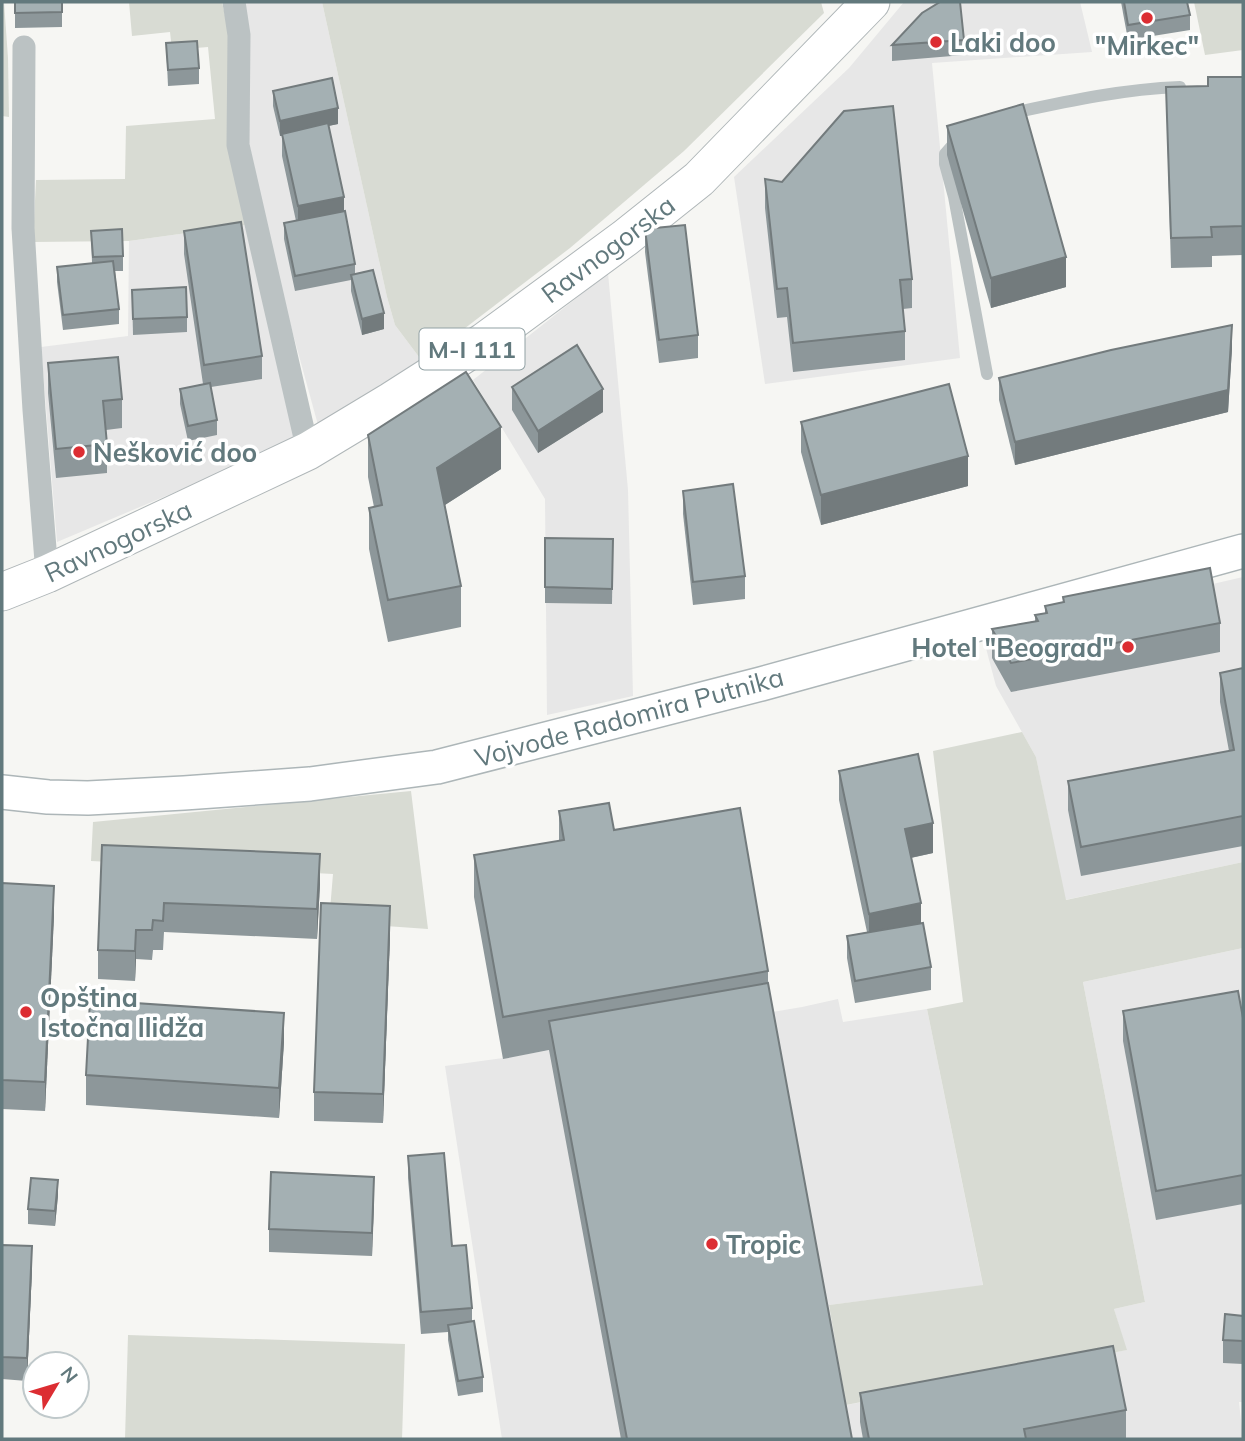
<svg xmlns="http://www.w3.org/2000/svg" width="1245" height="1441" font-family="Mulish,sans-serif">
  <style>
    .built { fill: #e7e7e7 }
    .green { fill: #d8dbd3 }
    .lines { fill: none; stroke-linecap: round; stroke-linejoin: round }
    .secondary-casing { stroke: #adb6b8; stroke-width: 36 }
    .primary-casing { stroke: #afb6b8; stroke-width: 39 }
    .lane { stroke: #bbc2c3; stroke-width: 12 }
    .street { stroke: #bbc2c3; stroke-width: 23 }
    .secondary { stroke: #fff; stroke-width: 33 }
    .primary { stroke: #fff; stroke-width: 37 }
    .wall { fill: #8d979a }
    .shaded-wall { fill: #737b7d }
    .building { fill: #a4b0b3; stroke: #737b7d; stroke-width: 2 }
    .poi-dot { fill: #dc2d32; stroke: #fff; stroke-width: 2.5 }
    .labels { text-anchor: middle; dominant-baseline: central; stroke-width: 7; stroke-linejoin: round; paint-order: stroke }
    .shield { fill: #fff; stroke: #91a1a4; stroke-width: 2 }
    .shield-label { font-size: 24px; font-weight: bold; fill: #62797d }
    .poi-label { font-size: 26px; font-weight: bold; fill: #62797d; stroke: #fff; text-anchor: start }
    .street-label { font-size: 26px; fill: #62797d; stroke: #fff }
  </style>
  <rect width="100%" height="100%" fill="#f6f6f3"/>
  <g class="built">
    <path d="M244,2H322L387,297L395,325L422,361L318,425L279,283L249,143Z"/>
    <path d="M904,2H1080L1092,52L932,63L960,358L765,384L734,177L849,68Z"/>
    <path d="M245,225L296,441L57,542L41,347L128,336L129,241Z"/>
    <path d="M608,273L628,490L633,696L547,715L545,499L473,380Z"/>
    <path d="M1243,577V862L1065,900L1036,757L996,686L983,637Z"/>
    <path d="M1243,948V1402H1239L1243,1439H502L445,1066L503,1058L802,1007L838,999L843,1022L927,1009L983,1286L829,1305L847,1405L1126,1350L1114,1309L1145,1302L1083,982Z"/>
  </g>
  <g class="green">
    <path d="M2,2H4L8,58L9,117L2,116Z"/>
    <path d="M129,2H222L232,47L245,225L129,241L33,242L36,180L125,179L126,126L215,119L208,47L172,50L170,32L132,36Z"/>
    <path d="M322,2H821L824,13L684,151L570,248L422,361L395,325L387,297Z"/>
    <path d="M1194,2H1243V50L1205,55Z"/>
    <path d="M1022,732L1036,757L1066,900L1243,862V948L1083,982L1145,1302L1114,1309L1127,1350L846,1405L829,1305L983,1285L927,1009L963,1002L933,751Z"/>
    <path d="M411,791L428,929L329,922L333,874L91,861L93,822Z"/>
    <path d="M128,1335L405,1344L402,1439H125Z"/>
  </g>
  <g class="lines">
    <g class="secondary-casing">
      <path id="secondary" d="M2,792L48,797L88,798L184,793L310,784L437,767L761,684L1243,551"/>
    </g>
    <g class="primary-casing">
      <path id="primary" d="M2,592L47,574L308,451L391,401L485,341L625,238L699,179L871,2"/>
    </g>
    <g class="lane">
      <path d="M1008,114C1064,102 1122,89 1180,87"/>
      <path d="M959,138L945,154V164L954,197L987,374"/>
    </g>
    <g class="street">
      <path d="M234,2L239,35L238,145L308,451"/>
      <path d="M24,47L23,228L34,410L47,574"/>
    </g>
    <use href="#secondary" class="secondary"/>
    <use href="#primary" class="primary"/>
  </g>
  <g class="wall">
    <path d="M15,2H62V27L15,28Z"/>
    <path d="M1121,2H1187L1190,15V30L1128,40Z"/>
    <path d="M964,40V55L892,61V45Z"/>
    <path d="M166,43L199,68V84L168,86Z"/>
    <path d="M1243,77V255L1212,256V267L1171,268L1166,87L1208,86Z"/>
    <path d="M273,91L338,124L328,126L344,211L355,264V274L384,329L362,335L351,291V280L295,291L284,239V223L296,221L282,156V136H280L273,106Z"/>
    <path d="M947,126L1066,287L991,308L947,155Z"/>
    <path d="M765,179L912,279V308L903,309L905,331V360L793,372L787,317L777,318L765,208Z"/>
    <path d="M645,229L698,335V358L659,363L645,252Z"/>
    <path d="M91,231L123,256V271H115L119,309V324L63,330L57,282V267L92,263Z"/>
    <path d="M184,231L262,356V379L211,387L217,420V435L188,441L180,404V389L203,384L184,254Z"/>
    <path d="M132,290L187,317V332L133,335Z"/>
    <path d="M1232,348L1228,412L1015,465L999,400V378Z"/>
    <path d="M48,363L122,399V428L106,430L107,444V473L56,478L48,393Z"/>
    <path d="M512,387L603,412L538,453L512,410Z"/>
    <path d="M801,422L968,486L821,525L801,452Z"/>
    <path d="M368,435L501,469L445,505L461,586V627L388,642L369,549V508L374,507L368,477Z"/>
    <path d="M683,491L745,576V599L693,605L683,514Z"/>
    <path d="M545,538L613,539L612,604L545,603Z"/>
    <path d="M1063,597L1220,623V652L1011,692L992,658V629L1035,621V615L1045,613V606L1063,602Z"/>
    <path d="M1243,668V846L1081,876L1068,810V781L1229,751L1220,702V673Z"/>
    <path d="M839,771L933,853L911,858L921,923L931,967V990L855,1003L847,958V936L867,932L839,800Z"/>
    <path d="M559,811L614,830L768,971V983L852,1439H621L549,1050L503,1059L474,897V855L559,841Z"/>
    <path d="M102,845L320,884L317,939L164,932L163,950H153L152,960L136,959L135,981L98,979V950Z"/>
    <path d="M2,883L54,915L45,1111L2,1109Z"/>
    <path d="M390,936L383,1123L314,1121V1092Z"/>
    <path d="M1123,1011L1243,1018V1204L1156,1220L1123,1041Z"/>
    <path d="M284,1042L279,1118L86,1105V1075Z"/>
    <path d="M408,1156L452,1246L472,1308V1321L483,1377V1392L458,1396L448,1340V1332L421,1334L408,1178Z"/>
    <path d="M58,1195L55,1226L28,1224V1209Z"/>
    <path d="M374,1199L372,1256L269,1252V1229Z"/>
    <path d="M2,1245L32,1269L27,1381L2,1379Z"/>
    <path d="M1243,1316V1364L1223,1363V1340Z"/>
    <path d="M860,1393L1126,1410V1439H863L860,1422Z"/>
  </g>
  <g class="shaded-wall">
    <path d="M338,108V124L280,136V121Z"/>
    <path d="M344,197V219L298,229V206Z"/>
    <path d="M1066,257V287L991,308V278Z"/>
    <path d="M384,313V329L362,335V319Z"/>
    <path d="M1232,325V348L1228,412L1015,465V442Z"/>
    <path d="M603,389V412L538,453V431Z"/>
    <path d="M501,427V469L437,510V468Z"/>
    <path d="M968,456V486L821,525V495Z"/>
    <path d="M933,823V853L905,859V829Z"/>
    <path d="M320,854V884L317,939V909Z"/>
    <path d="M54,886V915L45,1111V1082Z"/>
    <path d="M921,903V932L869,943V914Z"/>
    <path d="M390,906V936L383,1123V1094Z"/>
    <path d="M136,930V959L135,981V951Z"/>
    <path d="M284,1013V1042L279,1118V1088Z"/>
    <path d="M374,1177V1199L372,1256V1233Z"/>
    <path d="M58,1180V1195L55,1226V1211Z"/>
    <path d="M32,1246V1269L27,1381V1358Z"/>
  </g>
  <g class="building">
    <path d="M15,2H62V12L15,13Z"/>
    <path d="M940,2H960L964,40L892,45L922,13Z"/>
    <path d="M1124,2H1187L1190,15L1128,25Z"/>
    <path d="M197,41L199,68L168,70L166,43Z"/>
    <path d="M1208,77H1243V226L1211,227L1212,237L1171,238L1166,87L1208,86Z"/>
    <path d="M332,78L338,108L280,121L273,91Z"/>
    <path d="M1023,104L1066,257L991,278L947,126Z"/>
    <path d="M893,106L912,279L900,280L905,331L793,343L787,288L777,289L765,179L782,182L844,111Z"/>
    <path d="M328,123L344,197L298,206L282,134Z"/>
    <path d="M345,211L355,264L295,276L284,223Z"/>
    <path d="M241,222L262,356L204,365L184,231Z"/>
    <path d="M685,225L698,335L659,340L645,229Z"/>
    <path d="M122,229L123,256L93,257L91,231Z"/>
    <path d="M113,261L119,309L63,315L57,267Z"/>
    <path d="M373,270L384,313L362,319L351,275Z"/>
    <path d="M186,287L187,317L133,319L132,290Z"/>
    <path d="M1232,325L1228,390L1015,442L999,378L1111,350Z"/>
    <path d="M577,345L603,389L538,431L512,387Z"/>
    <path d="M118,357L122,399L103,401L107,444L56,449L48,363Z"/>
    <path d="M466,372L501,427L437,468L461,586L388,600L369,508L382,505L368,435Z"/>
    <path d="M210,383L217,420L188,426L180,389Z"/>
    <path d="M949,384L968,456L821,495L801,422Z"/>
    <path d="M733,484L745,576L693,582L683,491Z"/>
    <path d="M545,538L613,539L612,589L545,587Z"/>
    <path d="M1210,568L1220,623L1011,663L992,629L1038,621L1035,615L1047,613L1045,606L1064,602L1063,597Z"/>
    <path d="M1243,668V816L1081,847L1068,781L1234,750L1220,673Z"/>
    <path d="M918,754L933,823L905,829L921,903L869,914L839,771Z"/>
    <path d="M609,803L614,830L740,808L768,971L503,1017L474,855L564,840L559,811Z"/>
    <path d="M102,845L320,854L317,909L164,903L163,921L153,920L152,930H136L135,951L98,950Z"/>
    <path d="M2,883L54,886L45,1082L2,1080Z"/>
    <path d="M321,903L390,906L383,1094L314,1092Z"/>
    <path d="M923,923L931,967L855,981L847,936Z"/>
    <path d="M768,983L852,1439H627L549,1021Z"/>
    <path d="M1238,991L1243,1018V1175L1156,1191L1123,1011Z"/>
    <path d="M90,1000L284,1013L279,1088L86,1075Z"/>
    <path d="M444,1153L452,1246L466,1245L472,1308L421,1312L408,1156Z"/>
    <path d="M271,1172L374,1177L372,1233L269,1229Z"/>
    <path d="M31,1178L58,1180L55,1211L28,1209Z"/>
    <path d="M2,1245L32,1246L27,1358L2,1357Z"/>
    <path d="M1225,1314L1243,1316V1341L1223,1340Z"/>
    <path d="M474,1321L483,1377L458,1381L448,1325Z"/>
    <path d="M1113,1346L1126,1410L1024,1429L1026,1439H869L860,1393Z"/>
  </g>
  <g class="poi-dot">
    <circle cx="1147" cy="18" r="7"/>
    <circle cx="936" cy="42" r="7"/>
    <circle cx="79" cy="452" r="7"/>
    <circle cx="1128" cy="647" r="7"/>
    <circle cx="26" cy="1012" r="7"/>
    <circle cx="712" cy="1244" r="7"/>
  </g>
  <g class="labels">
    <rect class="shield" x="419.5" y="328.5" width="105" height="41" rx="5"/>
    <g class="shield-label">
      <text x="472" y="349">M-I 111</text>
    </g>
    <g class="poi-label">
      <text x="950" y="42">Laki doo</text>
      <text x="1147" y="45" text-anchor="middle">"Mirkec"</text>
      <text x="93" y="452">Nešković doo</text>
      <text x="1114" y="647" text-anchor="end">Hotel "Beograd"</text>
      <text x="40" y="997">Opština<tspan x="40" dy="30">Istočna Ilidža</tspan></text>
      <text x="726" y="1244">Tropic</text>
    </g>
    <g class="street-label">
      <text transform="translate(608 249) rotate(-37)">Ravnogorska</text>
      <text transform="translate(118 541) rotate(-25)">Ravnogorska</text>
      <text transform="translate(629 717) rotate(-15)">Vojvode Radomira Putnika</text>
    </g>
  </g>
  <rect width="1245" height="1441" fill="none" stroke="#62797d" stroke-width="7"/>
  <g transform="translate(56 1385) rotate(52)"><circle r="33" fill="#ffffff" stroke="#c0c9cb" stroke-width="2"/>
  <path d="M0-5L12 26L0 18L-12 26Z" fill="#dc2d32"/>
  <text y="-10" font-size="19" font-weight="bold" text-anchor="middle" fill="#62797d">N</text>
  </g>
</svg>
